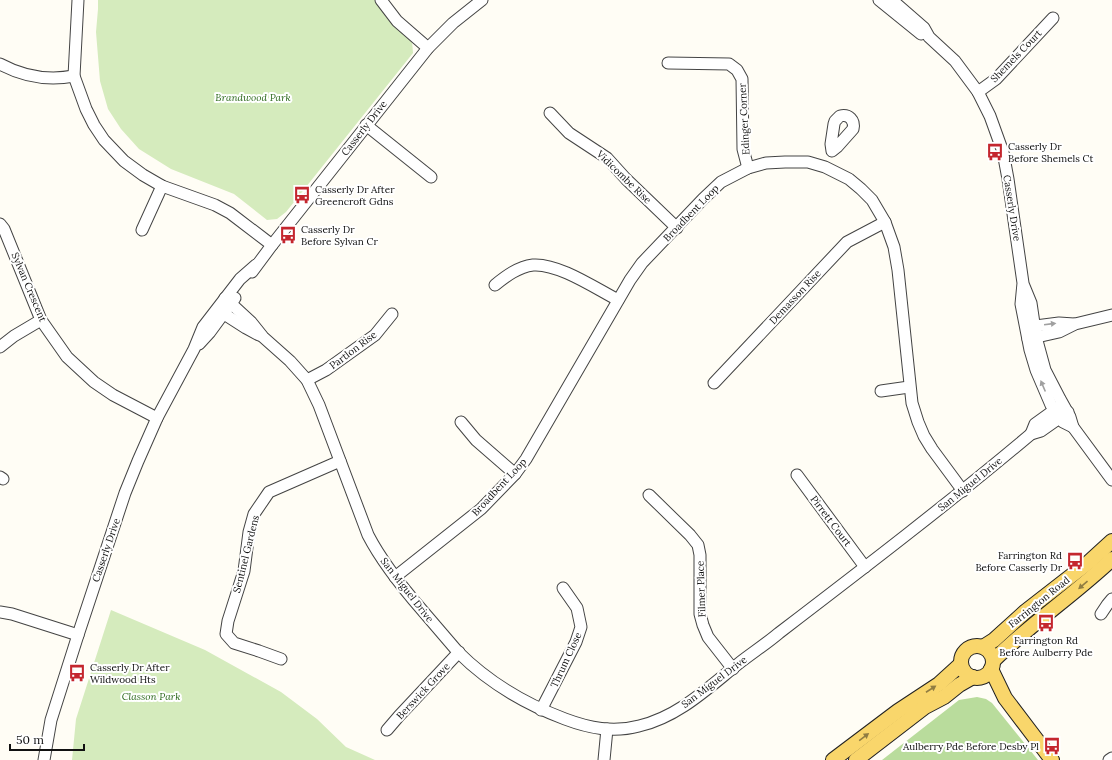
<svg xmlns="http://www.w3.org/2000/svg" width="1112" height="760" font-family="Lora,serif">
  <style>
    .green { fill: #d5ebbd }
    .forest { fill: #b9dc9c }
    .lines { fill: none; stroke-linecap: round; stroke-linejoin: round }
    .minor-casing { stroke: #444; stroke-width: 13 }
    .major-casing { stroke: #222; stroke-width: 16 }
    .minor { stroke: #fff; stroke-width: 11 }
    .major { stroke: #f9d66b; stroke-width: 14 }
    .oneway { fill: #a0a0a0 }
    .oneway2 { fill: #917d42 }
    .labels { text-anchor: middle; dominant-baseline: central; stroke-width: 4; stroke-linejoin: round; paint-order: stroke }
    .street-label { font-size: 10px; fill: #111; stroke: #fff }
    .park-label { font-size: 10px; font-style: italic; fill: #2f6b1f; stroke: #fff }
    .poi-label { font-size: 10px; fill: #111; stroke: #fff; text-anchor: start }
  </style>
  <rect width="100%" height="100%" fill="#fffdf5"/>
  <g class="green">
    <path d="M98,0H376L386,17L412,41L413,53L286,212L277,219L267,220L234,194L171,169L139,149L121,129L108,109L100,81L96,32L98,9Z"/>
    <path d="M111,610L205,650L281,692L317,719L346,747L375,760H72L76,719Z"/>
  </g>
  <path class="forest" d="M977,697L986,699L992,703L1038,760H882L959,700Z"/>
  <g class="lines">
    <g class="minor-casing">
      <g id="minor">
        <path d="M78,0L74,76L86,109L94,125L104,140L124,161L143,175L162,186L215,205L230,213L272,245"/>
        <path d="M381,0L397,21L428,48"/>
        <path d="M879,0L921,34"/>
        <path d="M892,0L924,28L929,37L955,61L978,92L990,116L1003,152L1008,179L1023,283L1021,304L1030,350L1036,370L1051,405L1063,422L1073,427"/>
        <path d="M668,63L729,64L737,70L742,79L743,149L748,168"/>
        <path d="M0,64C24,77 47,81 74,76"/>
        <path d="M978,92L996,79L1053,18"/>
        <path d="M550,113L569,133L607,158L626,179L677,228"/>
        <path d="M840,116C849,114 855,120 853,129L837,147L832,151L831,144L834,124L835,121Z"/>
        <path d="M366,125L431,177"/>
        <path d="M0,224L4,229L41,320L67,357L94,382L113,395L157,418"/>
        <path d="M142,230L162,186"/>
        <path d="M252,272L272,245L428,48L453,23L482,0"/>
        <path d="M495,285C506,276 518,267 533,265C558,263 595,288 618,300"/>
        <path d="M1024,286L1031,303L1036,337L1045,370L1060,399L1070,417L1073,427L1112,480"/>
        <path d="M225,298L251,322L263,337L290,361L307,380L319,405L368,535C382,562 402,587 422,610C434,624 446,638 458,652C488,682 525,704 565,719C589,728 613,733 639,726C678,717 708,688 738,664C752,653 766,644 779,633C864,568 949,503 1031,434L1041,431L1068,412"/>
        <path d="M218,310L246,328L259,335"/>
        <path d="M1028,327L1059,323L1074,324"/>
        <path d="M1028,339L1059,332L1075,324L1112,315"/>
        <path d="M199,344L210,332L235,298"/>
        <path d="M0,347L14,336L41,320"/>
        <path d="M307,380L326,370L375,335L392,314"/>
        <path d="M714,383L847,242L885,222"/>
        <path d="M881,391L909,387"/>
        <path d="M461,422L476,440L515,474"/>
        <path d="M1031,434L1035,424L1060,406"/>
        <path d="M797,475L865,567"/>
        <path d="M0,477L3,479"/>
        <path d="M649,495L690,535L698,545L700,555V614L703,625L708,637L733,669"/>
        <path d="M395,577L481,509L515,474L526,459L630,280L642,263L703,199L721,182L748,168L766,163L785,162H808L825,167L849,179L861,189L872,200L885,222L894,247L898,270L912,403L918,422L924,436L932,449L963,491"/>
        <path d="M0,612L12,614L78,635"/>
        <path d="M1101,614L1107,605L1112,599"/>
        <path d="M281,659L259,651L234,643L226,634L228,621L244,571L249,532L254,514L269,492L340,461"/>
        <path d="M541,710L576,642L581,627L577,608L563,588"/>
        <path d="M387,730L399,716L459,652"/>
        <path d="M44,760L51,720L78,635L125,493L138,461L157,418L194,349L203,327L240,279L256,265"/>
        <path d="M604,760L607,729"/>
        <path d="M1109,760L1112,758"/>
      </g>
    </g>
    <g class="major-casing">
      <g id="major">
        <circle cx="977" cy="662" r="16"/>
        <path d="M983,647L994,640L1026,611L1089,562L1112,541"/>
        <path d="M993,661C1030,624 1074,595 1112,559"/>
        <path d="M991,669L1005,698L1052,760"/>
        <path d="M833,760L898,711L939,684L961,664"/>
        <path d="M856,760L925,707L944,697L959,685L973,677"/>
      </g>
    </g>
    <use href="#minor" class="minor"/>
    <use href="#major" class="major"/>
  </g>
  <defs><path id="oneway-solid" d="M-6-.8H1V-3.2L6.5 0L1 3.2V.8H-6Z"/></defs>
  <g class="oneway">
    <use href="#oneway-solid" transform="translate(1050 324) rotate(-7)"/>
    <use href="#oneway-solid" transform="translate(1043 386) rotate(-113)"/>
  </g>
  <g class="oneway2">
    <use href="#oneway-solid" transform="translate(1083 585) rotate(139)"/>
    <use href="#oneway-solid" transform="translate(931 689) rotate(-33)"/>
    <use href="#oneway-solid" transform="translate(864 737) rotate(-37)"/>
  </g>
  <defs>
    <g id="bus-bare" transform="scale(1.38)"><path d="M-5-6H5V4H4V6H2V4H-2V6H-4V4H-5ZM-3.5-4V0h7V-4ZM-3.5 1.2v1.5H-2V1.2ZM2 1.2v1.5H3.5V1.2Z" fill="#c4262e" stroke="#fff" stroke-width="2.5" paint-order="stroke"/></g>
  </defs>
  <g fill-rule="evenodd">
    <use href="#bus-bare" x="995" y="152"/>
    <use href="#bus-bare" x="302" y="195"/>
    <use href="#bus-bare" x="288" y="235"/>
    <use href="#bus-bare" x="1075" y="561"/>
    <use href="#bus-bare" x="1046" y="623"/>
    <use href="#bus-bare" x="77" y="673"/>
    <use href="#bus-bare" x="1052" y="746"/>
  </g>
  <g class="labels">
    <g class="street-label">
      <text transform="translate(1016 56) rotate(-46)">Shemels Court</text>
      <text transform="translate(744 119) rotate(-93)">Edinger Corner</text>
      <text transform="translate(364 128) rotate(-52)">Casserly Drive</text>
      <text transform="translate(624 177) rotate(44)">Vidicombe Rise</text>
      <text transform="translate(1012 208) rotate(81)">Casserly Drive</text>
      <text transform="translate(691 213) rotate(-46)">Broadbent Loop</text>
      <text transform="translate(29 287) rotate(67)">Sylvan Crescent</text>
      <text transform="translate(795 297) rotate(-47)">Demasson Rise</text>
      <text transform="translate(353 350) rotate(-37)">Partlon Rise</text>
      <text transform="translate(970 484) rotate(-39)">San Miguel Drive</text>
      <text transform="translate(499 487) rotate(-47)">Broadbent Loop</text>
      <text transform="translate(831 521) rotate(53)">Pirrett Court</text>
      <text transform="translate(106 550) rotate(-71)">Casserly Drive</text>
      <text transform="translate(246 554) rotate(-76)">Sentinel Gardens</text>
      <text transform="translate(701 589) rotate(-92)">Filmer Place</text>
      <text transform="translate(407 590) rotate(52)">San Miguel Drive</text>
      <text transform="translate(1039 602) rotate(-39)">Farrington Road</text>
      <text transform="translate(566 660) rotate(-65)">Thrum Close</text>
      <text transform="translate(714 682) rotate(-37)">San Miguel Drive</text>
      <text transform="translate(423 691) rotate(-47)">Berswick Grove</text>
    </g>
    <g class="park-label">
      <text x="253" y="97">Brandwood Park</text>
      <text x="151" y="696">Classon Park</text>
    </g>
    <g class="poi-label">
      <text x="1008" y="146">Casserly Dr<tspan x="1008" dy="12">Before Shemels Ct</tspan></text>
      <text x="315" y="189">Casserly Dr After<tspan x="315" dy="12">Greencroft Gdns</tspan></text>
      <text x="301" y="229">Casserly Dr<tspan x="301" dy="12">Before Sylvan Cr</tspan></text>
      <text x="1062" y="555" text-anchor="end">Farrington Rd<tspan x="1062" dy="12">Before Casserly Dr</tspan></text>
      <text x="1046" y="640" text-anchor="middle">Farrington Rd<tspan x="1046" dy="12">Before Aulberry Pde</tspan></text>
      <text x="90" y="667">Casserly Dr After<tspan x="90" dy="12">Wildwood Hts</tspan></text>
      <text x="1039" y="746" text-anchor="end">Aulberry Pde Before Desby Pl</text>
    </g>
  </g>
  <path d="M10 744v6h74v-6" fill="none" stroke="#111111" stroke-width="2"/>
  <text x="16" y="744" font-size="12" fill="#111111" stroke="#ffffff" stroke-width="3" paint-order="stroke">50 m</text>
</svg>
